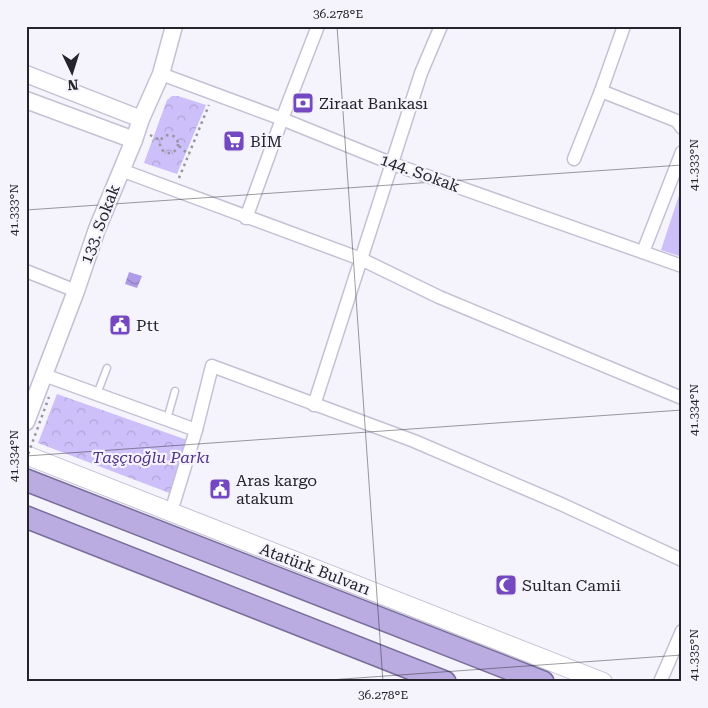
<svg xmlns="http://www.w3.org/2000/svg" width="708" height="708" font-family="'Roboto Serif',serif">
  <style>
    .grass { fill: #cdbff9 }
    .forest { fill: url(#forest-crowns) }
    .water { fill: url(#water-waves) }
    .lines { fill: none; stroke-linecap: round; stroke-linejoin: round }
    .service-casing { stroke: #c5c1d5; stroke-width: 9 }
    .minor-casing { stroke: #c5c1d5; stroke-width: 15 }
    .tertiary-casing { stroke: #c5c1d5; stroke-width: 19 }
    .secondary-casing { stroke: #c5c1d5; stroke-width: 20 }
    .trunk-casing { stroke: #7a6e9b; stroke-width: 24 }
    .path { stroke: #97959d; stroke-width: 2.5; stroke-dasharray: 2.5 4; stroke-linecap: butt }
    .service { stroke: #fff; stroke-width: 6 }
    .minor { stroke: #fff; stroke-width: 12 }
    .tertiary { stroke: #fff; stroke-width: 16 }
    .secondary { stroke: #fff; stroke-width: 18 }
    .trunk { stroke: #baace0; stroke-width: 21 }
    .path-bridge { stroke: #97959d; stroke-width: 2.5; stroke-dasharray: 2.5 4; stroke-linecap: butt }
    .ticks { fill: none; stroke: #25232b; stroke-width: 1; stroke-opacity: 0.45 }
    .labels { text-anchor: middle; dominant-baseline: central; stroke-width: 4.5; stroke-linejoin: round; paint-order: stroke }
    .poi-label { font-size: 16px; fill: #25232b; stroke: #f5f3fc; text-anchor: start }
    .street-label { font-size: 16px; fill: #25232b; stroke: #f5f3fc }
    .park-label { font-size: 16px; font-style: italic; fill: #52338b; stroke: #f5f3fc }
    .neatline { fill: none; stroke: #25232b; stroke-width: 2 }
    .ticks-label { font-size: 12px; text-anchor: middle; fill: #25232b }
  </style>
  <defs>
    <pattern id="forest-crowns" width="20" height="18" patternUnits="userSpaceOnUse" patternTransform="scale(1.25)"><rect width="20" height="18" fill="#cdbff9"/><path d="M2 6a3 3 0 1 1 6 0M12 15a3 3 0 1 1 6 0" fill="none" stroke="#b0a4d6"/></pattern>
    <pattern id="water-waves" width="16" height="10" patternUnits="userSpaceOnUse" patternTransform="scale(1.25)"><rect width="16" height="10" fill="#af9be7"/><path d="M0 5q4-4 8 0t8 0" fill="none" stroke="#8e7ebb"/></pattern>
  </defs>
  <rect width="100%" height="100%" fill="#f5f3fc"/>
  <path class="grass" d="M682,186V257L661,250Z"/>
  <g class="forest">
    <path d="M172,96H178L206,105L177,174L144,163L167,100Z"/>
    <path d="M57,394L187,440L172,494L38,443Z"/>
  </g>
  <path class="water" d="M129,272L142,276L137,288L125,284Z"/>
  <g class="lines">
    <g class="service-casing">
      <g id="service">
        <path d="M97,394L107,368"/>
        <path d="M167,419L175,391"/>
      </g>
    </g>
    <g class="minor-casing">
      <g id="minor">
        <path d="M161,74L282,119L393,164L682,266"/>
        <path d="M601,91L677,121L682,128"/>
        <path d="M574,159L601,91L624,26"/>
        <path d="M121,170L361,259L439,297L682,398"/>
        <path d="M246,218L282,119L318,26"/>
        <path d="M643,252L682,152"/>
        <path d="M26,271L76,291"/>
        <path d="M44,375L196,430"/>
        <path d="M314,405L421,73L441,26"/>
        <path d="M171,512L196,430L212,366L414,441L561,504L682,560"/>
        <path d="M660,682L682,631"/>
      </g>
    </g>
    <g class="tertiary-casing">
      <g id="tertiary">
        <path d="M26,74L141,119"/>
        <path d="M26,100L134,140"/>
        <path d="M26,422L76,291L97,229L134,140L141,119L161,74L174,26"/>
      </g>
    </g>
    <g class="secondary-casing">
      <path id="secondary" d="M26,455L603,682"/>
    </g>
    <g class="trunk-casing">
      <g id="trunk">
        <path d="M26,480L543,682"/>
        <path d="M26,517L445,682"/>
      </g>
    </g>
    <g class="path">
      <circle cx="169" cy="144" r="9"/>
      <path d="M150,135L160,140"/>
      <path d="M179,146L189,155"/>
      <path d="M179,178L209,105"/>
    </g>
    <use href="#service" class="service"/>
    <use href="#minor" class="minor"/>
    <use href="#tertiary" class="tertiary"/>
    <use href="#secondary" class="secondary"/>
    <use href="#trunk" class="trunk"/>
    <path class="path-bridge" d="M26,460L49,397"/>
  </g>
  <path class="ticks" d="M337,26L383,682M26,210L682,165M26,456L682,410M301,682L682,655"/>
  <defs>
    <g id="bank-square" transform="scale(1.125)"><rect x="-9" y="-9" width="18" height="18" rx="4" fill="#7348c0" stroke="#f5f3fc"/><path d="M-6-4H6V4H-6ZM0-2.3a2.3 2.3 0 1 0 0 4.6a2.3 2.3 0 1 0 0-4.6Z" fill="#fff"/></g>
    <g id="supermarket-square" transform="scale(1.125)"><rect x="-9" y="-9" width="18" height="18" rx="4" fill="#7348c0" stroke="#f5f3fc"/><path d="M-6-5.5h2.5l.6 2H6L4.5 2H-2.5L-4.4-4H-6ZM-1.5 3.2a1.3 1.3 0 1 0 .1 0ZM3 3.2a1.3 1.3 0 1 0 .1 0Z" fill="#fff"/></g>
    <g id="civic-square" transform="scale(1.125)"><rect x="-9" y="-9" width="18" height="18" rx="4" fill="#7348c0" stroke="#f5f3fc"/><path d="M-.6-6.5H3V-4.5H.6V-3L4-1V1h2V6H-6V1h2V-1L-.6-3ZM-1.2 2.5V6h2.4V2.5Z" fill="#fff"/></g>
    <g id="mosque-square" transform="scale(1.125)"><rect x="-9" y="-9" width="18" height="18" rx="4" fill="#7348c0" stroke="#f5f3fc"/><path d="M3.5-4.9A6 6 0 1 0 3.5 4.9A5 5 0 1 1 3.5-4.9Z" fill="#fff"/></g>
  </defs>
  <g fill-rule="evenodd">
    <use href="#bank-square" x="303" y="103"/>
    <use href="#supermarket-square" x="234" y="141"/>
    <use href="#civic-square" x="120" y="325"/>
    <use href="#civic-square" x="220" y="489"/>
    <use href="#mosque-square" x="506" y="585"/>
  </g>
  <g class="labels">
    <g class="poi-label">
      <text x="319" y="103">Ziraat Bankası</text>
      <text x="250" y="141">BİM</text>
      <text x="136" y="325">Ptt</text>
      <text x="236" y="480">Aras kargo<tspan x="236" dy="18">atakum</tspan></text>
      <text x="522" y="585">Sultan Camii</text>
    </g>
    <g class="street-label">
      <text transform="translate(420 173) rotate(20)">144. Sokak</text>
      <text transform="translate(100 224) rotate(-69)">133. Sokak</text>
      <text transform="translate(315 569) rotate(21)">Atatürk Bulvarı</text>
    </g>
    <g class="park-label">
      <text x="151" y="457">Taşçıoğlu Parkı</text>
    </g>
  </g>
  <rect width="708" height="708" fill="none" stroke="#f5f3fc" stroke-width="55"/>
  <g transform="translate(72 72) rotate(176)" stroke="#f5f3fc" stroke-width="4" paint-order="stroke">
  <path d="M0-4L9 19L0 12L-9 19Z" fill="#25232b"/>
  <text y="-8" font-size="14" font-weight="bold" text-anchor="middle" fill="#25232b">N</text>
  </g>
  <rect x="28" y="28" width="652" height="652" class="neatline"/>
  <g class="ticks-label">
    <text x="338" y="18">36.278°E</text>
    <text transform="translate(694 165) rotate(-90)" y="4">41.333°N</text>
    <text transform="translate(14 210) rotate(-90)" y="4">41.333°N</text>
    <text transform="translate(694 410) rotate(-90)" y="4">41.334°N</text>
    <text transform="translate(14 456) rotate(-90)" y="4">41.334°N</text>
    <text transform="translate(694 655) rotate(-90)" y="4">41.335°N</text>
    <text x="383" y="699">36.278°E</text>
  </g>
</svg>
